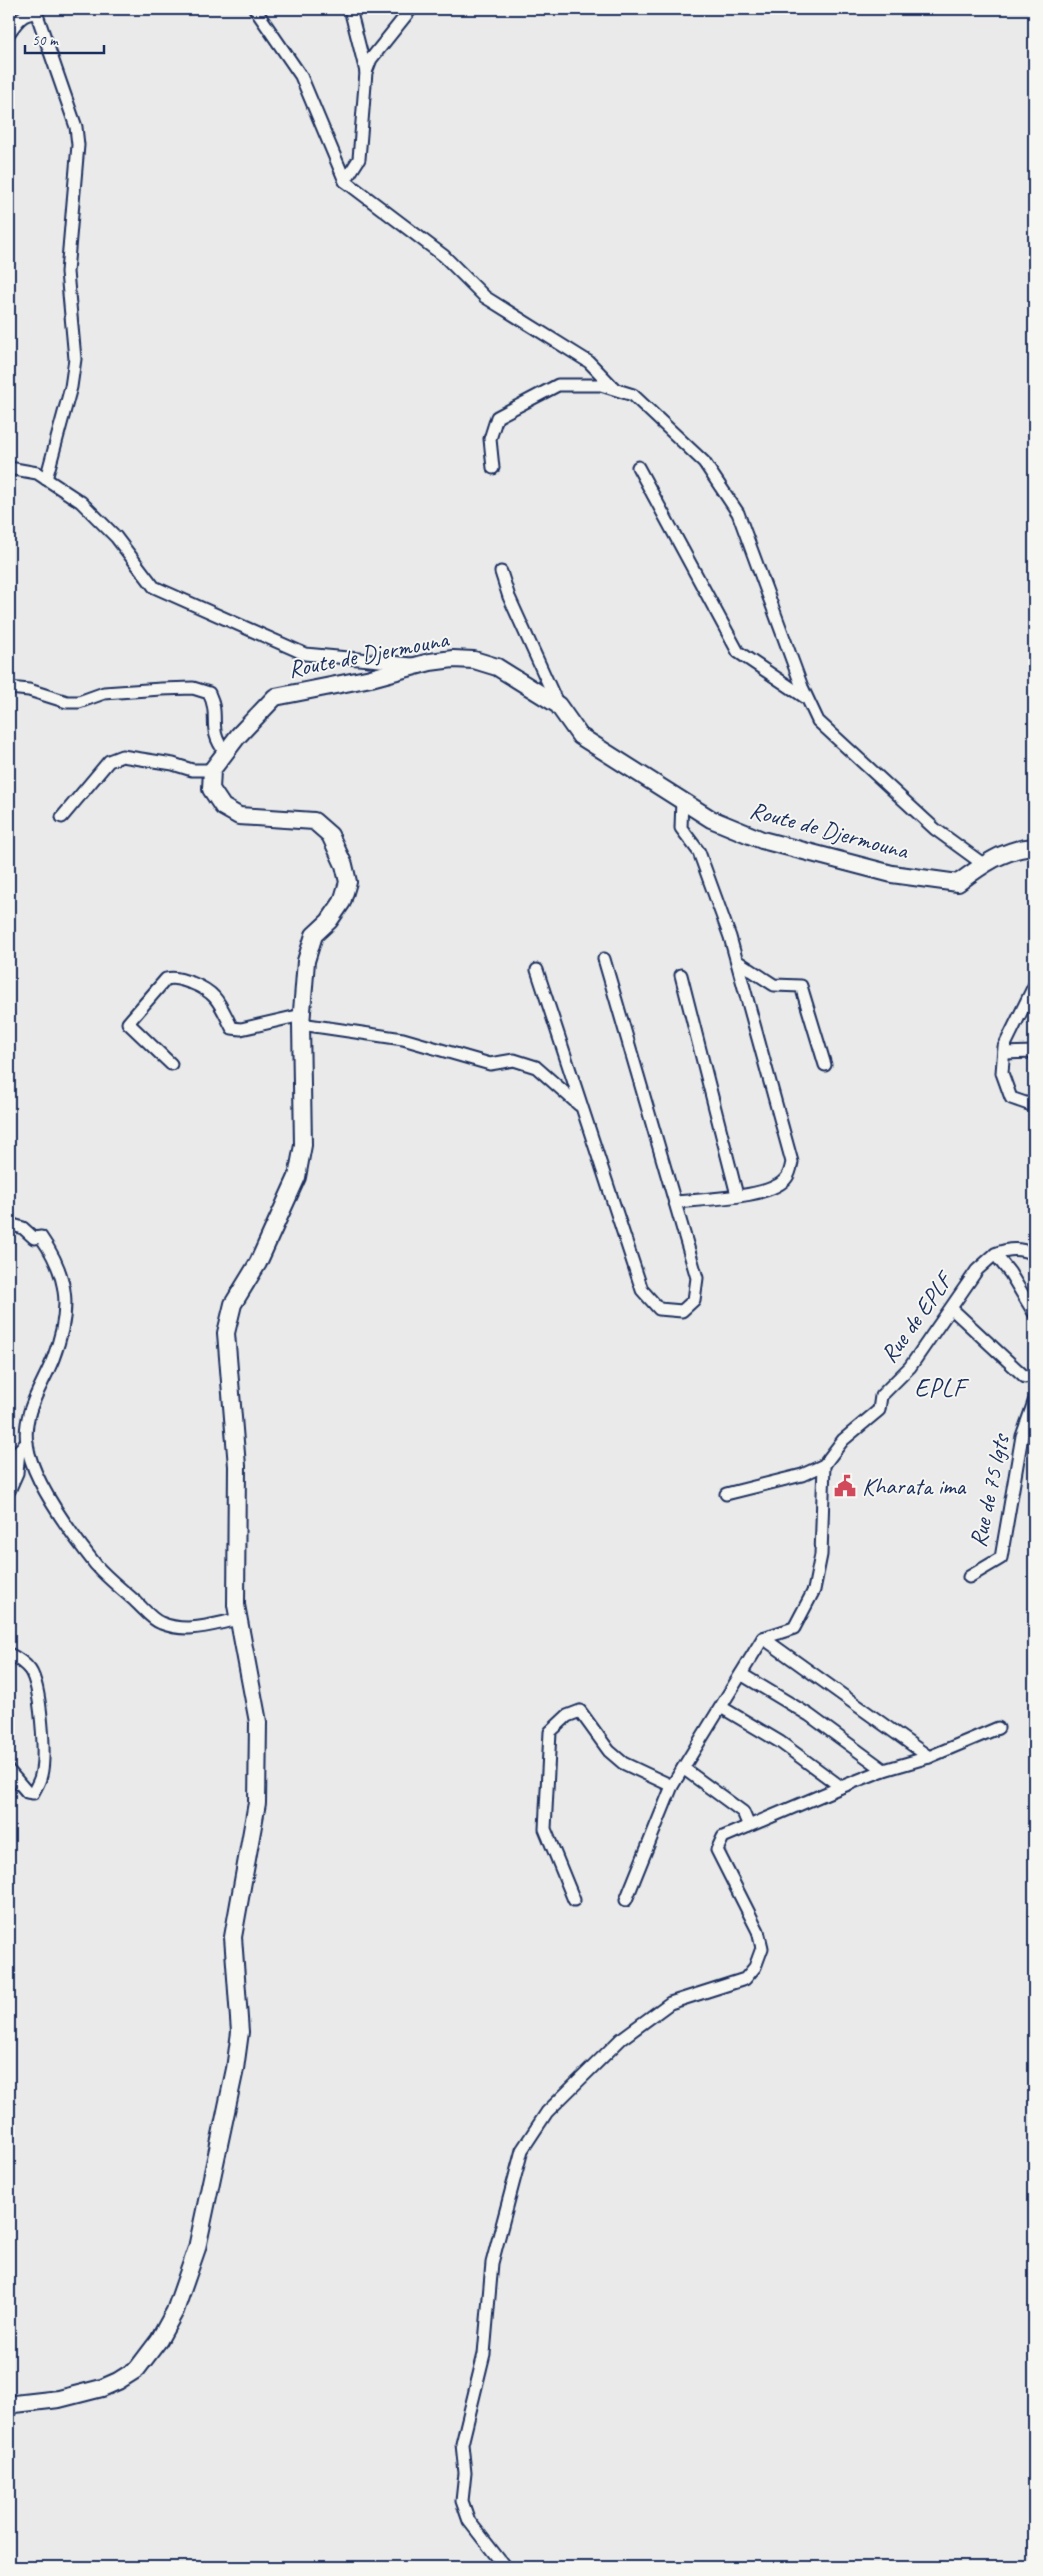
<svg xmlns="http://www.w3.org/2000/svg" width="1043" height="2576" font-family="Caveat,sans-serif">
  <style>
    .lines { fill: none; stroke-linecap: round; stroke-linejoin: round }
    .street-casing { stroke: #1b2f5e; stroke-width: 15 }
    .secondary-casing { stroke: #1b2f5e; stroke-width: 20 }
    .street { stroke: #f6f6f2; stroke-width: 11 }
    .secondary { stroke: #f6f6f2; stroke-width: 16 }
    .labels { text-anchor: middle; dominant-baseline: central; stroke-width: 4; stroke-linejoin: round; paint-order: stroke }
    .street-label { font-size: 24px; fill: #1b2f5e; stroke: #f6f6f2 }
    .poi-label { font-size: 24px; fill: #1b2f5e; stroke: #f6f6f2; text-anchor: start }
    .neighbourhood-label { font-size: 25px; letter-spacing: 1px; fill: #1b2f5e; stroke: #f6f6f2 }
  </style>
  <rect width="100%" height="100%" fill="#e9eae9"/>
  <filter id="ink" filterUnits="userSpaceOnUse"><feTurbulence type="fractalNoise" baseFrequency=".02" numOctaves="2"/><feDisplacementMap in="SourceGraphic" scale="10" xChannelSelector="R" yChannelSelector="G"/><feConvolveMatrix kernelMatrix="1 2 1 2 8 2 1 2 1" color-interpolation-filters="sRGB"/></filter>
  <g filter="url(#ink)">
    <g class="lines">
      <g class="street-casing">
        <g id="street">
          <path d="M35,9L76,127L78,145L67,272L75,359L71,387L46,479"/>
          <path d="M255,9L301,76L345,181L444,256L485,297L589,362L613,387"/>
          <path d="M350,9L366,72"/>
          <path d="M9,33C17,22 21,14 35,13"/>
          <path d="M345,181L359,159L366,72L371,59L411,9"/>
          <path d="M638,467L738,652L806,698"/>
          <path d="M9,468L37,473L81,502L116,537L154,587L305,654L412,664"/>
          <path d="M493,468L490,439L497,417L558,385H601L633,395L704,462L738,513L802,687L818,721L935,829L983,864"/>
          <path d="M501,572L509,597L558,705"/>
          <path d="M9,688L29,690L67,702H79L104,693L161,689L193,688L209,693C221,718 206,728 225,752L229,746"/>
          <path d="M62,817L109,761L122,756L173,764L192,770H212"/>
          <path d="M737,961L774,985L801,986L825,1065"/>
          <path d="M537,970L642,1290L659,1309L682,1311L694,1300L697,1278L604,959"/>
          <path d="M681,975L737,1195"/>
          <path d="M1034,986L1004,1047L1002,1073L1011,1098L1034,1106"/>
          <path d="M301,1024L403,1039L490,1064L514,1060L536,1067L579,1105"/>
          <path d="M1004,1053L1034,1052"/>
          <path d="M171,1064L128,1023L166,979C176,977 182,980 192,983C218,993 220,1005 232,1028L241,1029L302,1015"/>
          <path d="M675,1202C700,1199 773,1199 787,1177C790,1173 791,1167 792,1162L730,937L699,852L681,828L682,799"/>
          <path d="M9,1228L13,1225L23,1228L34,1238L41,1237C70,1278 71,1312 53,1359C42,1387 22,1412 27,1444C32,1481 73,1536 96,1565C107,1578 123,1590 135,1601C143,1608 152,1620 161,1623C188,1634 212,1624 239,1619"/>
          <path d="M1034,1254C1020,1248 1009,1248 995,1254L1010,1273L1034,1313"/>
          <path d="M952,1309L1025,1377"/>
          <path d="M9,1491L17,1473L19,1450L27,1443"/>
          <path d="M726,1494L802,1475L824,1465L843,1440L879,1410L881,1396L910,1367L977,1270L995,1254"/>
          <path d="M969,1577L1001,1558L1022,1436L1034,1402"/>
          <path d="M763,1638L794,1628L814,1590L821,1555L824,1465"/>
          <path d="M9,1654C17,1658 24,1662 30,1670C41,1686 46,1756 41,1775C40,1781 36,1787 33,1793L27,1792L9,1771"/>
          <path d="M741,1674L809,1715L884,1770"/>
          <path d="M721,1707L780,1742L841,1787"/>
          <path d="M683,1768L743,1812L749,1826"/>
          <path d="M574,1900L545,1829L550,1732L567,1716L580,1711L609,1751L623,1763L672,1786"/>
          <path d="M626,1900L672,1786L763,1638L929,1757"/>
          <path d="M505,2567L469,2521L462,2501L465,2473L462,2444L484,2354L492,2263L522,2150L547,2112L621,2039L670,2003L745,1979L755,1967L762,1948L758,1931L717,1850L723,1837L841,1787L884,1770L929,1757L998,1728"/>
        </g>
      </g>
      <g class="secondary-casing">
        <path id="secondary" d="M9,2408L15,2404L59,2399L102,2388L118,2381L137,2369L159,2340L175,2311L197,2248L235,2069L240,2032L233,1937L257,1803L258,1722L236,1605L237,1466L226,1333L233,1304L258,1263L297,1177L303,1145L301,1024L306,961L314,935L329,921L342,902L348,882L344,865L330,835L314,821L239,816L223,807L211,789L212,770L238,736L275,697L371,678L430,662L453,659L474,660L497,667L558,705L580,736L711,819L762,840L892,874L958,883C982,865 1004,849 1034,847"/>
      </g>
      <use href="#street" class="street"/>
      <use href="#secondary" class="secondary"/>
    </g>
  </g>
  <defs>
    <g id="civic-bare" transform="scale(1.725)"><path d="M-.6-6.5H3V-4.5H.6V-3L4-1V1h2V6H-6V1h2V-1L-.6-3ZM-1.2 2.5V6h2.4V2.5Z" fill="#d1495b" stroke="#f6f6f2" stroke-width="2.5" paint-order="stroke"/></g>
  </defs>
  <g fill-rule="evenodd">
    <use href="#civic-bare" x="845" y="1486"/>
  </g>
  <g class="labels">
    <g class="street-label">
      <text transform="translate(368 654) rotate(-11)">Route de Djermouna</text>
      <text transform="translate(829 830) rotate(15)">Route de Djermouna</text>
      <text transform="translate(916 1318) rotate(-54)">Rue de EPLF</text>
      <text transform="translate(989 1491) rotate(-78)">Rue de 75 lgts</text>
    </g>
    <g class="poi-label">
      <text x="862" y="1486">Kharata ima</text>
    </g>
    <g class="neighbourhood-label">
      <text x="940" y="1388">EPLF</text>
    </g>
  </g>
  <rect width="1043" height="2576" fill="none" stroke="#f6f6f2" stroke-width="30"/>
  <rect x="15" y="15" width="1013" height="2546" fill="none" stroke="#1b2f5e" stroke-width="2" filter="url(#ink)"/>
  <path d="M25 45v8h79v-8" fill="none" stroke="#1b2f5e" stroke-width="2.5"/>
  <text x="32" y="45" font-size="15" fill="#1b2f5e" stroke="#f6f6f2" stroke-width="4" paint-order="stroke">50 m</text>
</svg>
